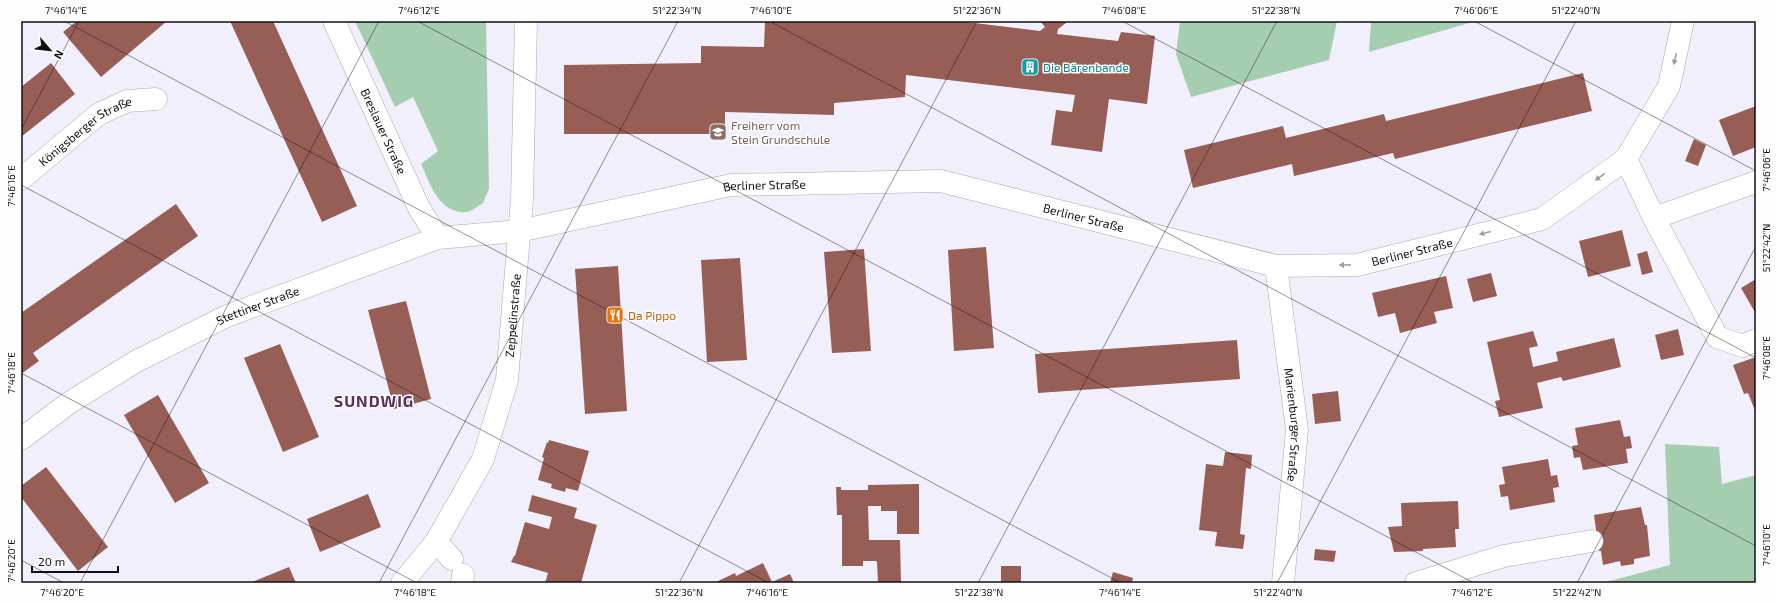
<svg xmlns="http://www.w3.org/2000/svg" width="1777" height="604" font-family="'Exo 2',sans-serif">
  <style>
    .green { fill: #a5ceb1 }
    .building { fill: #965e54 }
    .lines { fill: none; stroke-linecap: round; stroke-linejoin: round }
    .minor-casing { stroke: #aaa7b4; stroke-width: 23 }
    .minor { stroke: #fff; stroke-width: 22 }
    .oneway { fill: #9f9fa1 }
    .ticks { fill: none; stroke: #100f13; stroke-width: 1; stroke-opacity: 0.45 }
    .labels { text-anchor: middle; dominant-baseline: central; stroke-width: 3; stroke-linejoin: round; paint-order: stroke }
    .culture-label { font-size: 12px; fill: #0d838f; stroke: #fefefe; text-anchor: start }
    .education-label { font-size: 12px; fill: #785e54; stroke: #fefefe; text-anchor: start }
    .street-label { font-size: 12px; fill: #100f13; stroke: #fefefe }
    .food-label { font-size: 12px; fill: #c56008; stroke: #fefefe; text-anchor: start }
    .district-label { font-size: 16px; font-weight: bold; letter-spacing: 1px; fill: #5b2d61; stroke: #fefefe }
    .neatline { fill: none; stroke: #100f13; stroke-width: 1.5 }
    .ticks-label { font-size: 10px; text-anchor: middle; fill: #100f13 }
  </style>
  <rect width="100%" height="100%" fill="#f2effd"/>
  <g class="green">
    <path d="M355,21H486L489,189L483,203C478,206 472,211 467,212C439,215 430,183 421,164L438,151L413,97L395,107Z"/>
    <path d="M1180,21H1337L1329,60L1191,97L1176,54Z"/>
    <path d="M1368,21H1476L1369,52L1371,23Z"/>
    <path d="M1665,444L1719,447L1722,484L1756,475V583H1602L1670,565Z"/>
  </g>
  <g class="building">
    <path d="M77,21H167L101,77L63,32Z"/>
    <path d="M230,21H273L357,206L322,222Z"/>
    <path d="M765,21H958L1040,31L1045,27L1040,21H1065L1066,23L1058,29L1057,34L1118,41L1121,32L1155,36L1147,104L1109,99L1102,152L1051,145L1056,110L1072,112L1075,95L906,75L905,97L834,103V115L725,112V134H564V65L701,63V46L764,47Z"/>
    <path d="M51,63L75,94L21,137V87Z"/>
    <path d="M1583,73L1592,111L1395,159L1393,153L1294,176L1292,164L1193,188L1184,150L1283,126L1286,138L1384,114L1386,121Z"/>
    <path d="M1756,106V147L1733,156L1719,120Z"/>
    <path d="M1694,139L1706,145L1698,166L1685,161Z"/>
    <path d="M176,204L198,236L33,353L39,361L21,374V313Z"/>
    <path d="M1622,230L1631,266L1588,277L1579,241Z"/>
    <path d="M986,247L994,348L954,351L948,250Z"/>
    <path d="M864,249L871,351L832,353L824,252Z"/>
    <path d="M1647,251L1653,272L1642,275L1637,254Z"/>
    <path d="M740,258L747,360L707,362L701,260Z"/>
    <path d="M618,266L627,411L585,414L575,269Z"/>
    <path d="M1491,273L1497,296L1473,302L1467,279Z"/>
    <path d="M1446,276L1453,308L1434,312L1437,323L1400,333L1395,313L1378,317L1372,293Z"/>
    <path d="M1756,279V314L1741,288Z"/>
    <path d="M406,301L431,399L394,409L368,310Z"/>
    <path d="M1678,329L1684,355L1661,360L1655,335Z"/>
    <path d="M1533,331L1538,346L1529,348L1533,367L1558,361L1556,352L1614,338L1621,367L1563,381L1561,377L1537,383L1543,408L1499,417L1495,401L1500,400L1487,342Z"/>
    <path d="M1237,340L1240,379L1038,393L1035,354Z"/>
    <path d="M280,344L319,437L283,452L244,358Z"/>
    <path d="M1756,357V413L1748,393L1744,394L1733,365Z"/>
    <path d="M1338,391L1341,421L1315,424L1312,394Z"/>
    <path d="M158,395L209,483L175,503L124,415Z"/>
    <path d="M1620,420L1624,437L1630,436L1632,448L1626,449L1628,463L1583,470L1580,457L1574,458L1572,446L1578,445L1575,428Z"/>
    <path d="M549,440L589,451L578,491L566,488L565,492L551,488L552,484L538,480L544,458L542,457L547,442L548,443Z"/>
    <path d="M1225,452L1252,455L1251,469L1246,468L1240,534L1245,535L1243,549L1215,546L1217,532L1199,530L1206,464L1223,466Z"/>
    <path d="M1548,459L1551,476L1557,475L1559,487L1553,488L1555,502L1510,510L1508,496L1501,497L1499,485L1505,484L1502,467Z"/>
    <path d="M46,467L108,547L78,571L21,497V486Z"/>
    <path d="M919,484V534H897V511H881V506H868L869,540H900L901,583H878L877,562L876,561H863V566H842V515H837L836,487H841V490H868V485Z"/>
    <path d="M368,494L381,527L320,552L307,519Z"/>
    <path d="M532,495L577,508L574,518L597,525L581,583H545L548,573L511,562L514,556H515L525,522L549,529L552,517L528,511Z"/>
    <path d="M1458,501L1459,529H1455L1456,547L1423,549V551L1394,552L1388,527L1402,526L1401,503Z"/>
    <path d="M1641,507L1645,525H1647L1650,556L1634,559V564L1628,565L1621,566L1620,561L1603,565L1601,551H1599L1594,515Z"/>
    <path d="M1315,549L1336,551L1334,562L1314,560Z"/>
    <path d="M763,563L772,582L790,574L794,583H714L735,573L736,576Z"/>
    <rect x="1001" y="566" width="20" height="17"/>
    <path d="M289,567L296,583H250Z"/>
    <path d="M1113,572L1133,578L1132,583H1110Z"/>
  </g>
  <g class="lines">
    <g class="minor-casing">
      <g id="minor">
        <path id="s1" d="M334,21L419,208L438,238"/>
        <path d="M1626,159L1654,218L1717,337L1743,346L1756,340"/>
        <path id="s2" d="M21,179L99,114L127,101L156,99"/>
        <path d="M1654,218L1756,182"/>
        <path id="s3" d="M1276,266L1297,430L1283,583"/>
        <path id="s4" d="M21,439L69,403L135,362L227,316L438,238L519,231L731,185L941,181L1276,266L1357,265L1542,219L1626,159L1669,86L1683,21"/>
        <path d="M436,542L452,559"/>
        <path id="s5" d="M402,583L436,542L483,459L507,380L522,199L526,21"/>
        <path d="M462,583L463,575"/>
        <path d="M1416,583L1504,556L1592,541"/>
      </g>
    </g>
    <use href="#minor" class="minor"/>
  </g>
  <defs><path id="oneway-solid" d="M-6-.8H1V-3.2L6.5 0L1 3.2V.8H-6Z"/></defs>
  <g class="oneway">
    <use href="#oneway-solid" transform="translate(1675 59) rotate(102)"/>
    <use href="#oneway-solid" transform="translate(1600 177) rotate(144)"/>
    <use href="#oneway-solid" transform="translate(1485 233) rotate(166)"/>
    <use href="#oneway-solid" transform="translate(1345 265) rotate(179)"/>
  </g>
  <path class="ticks" d="M64,21L1121,583M417,21L1474,583M769,21L1756,546M1122,21L1756,358M1474,21L1756,171M21,130L79,21M21,185L769,583M21,373L417,583M21,560L64,583M80,583L379,21M379,583L678,21M679,583L977,21M978,583L1277,21M1277,583L1576,21M1577,583L1756,246"/>
  <defs>
    <g id="building-square" transform="scale(0.9)"><rect x="-9" y="-9" width="18" height="18" rx="4" fill="#0f9aa8" stroke="#fefefe"/><path d="M-4-6H4V6H1V3H-1V6H-4ZM-2.5-4.3h1.7v1.8h-1.7ZM.8-4.3h1.7v1.8H.8ZM-2.5-1h1.7V.8h-1.7ZM.8-1h1.7V.8H.8Z" fill="#fff"/></g>
    <g id="school-square" transform="scale(0.9)"><rect x="-9" y="-9" width="18" height="18" rx="4" fill="#8d6e63" stroke="#fefefe"/><path d="M0-5L7-2L0 1L-7-2ZM-4 1L0 2.5L4 1V4Q0 6-4 4Z" fill="#fff"/></g>
    <g id="restaurant-square" transform="scale(0.9)"><rect x="-9" y="-9" width="18" height="18" rx="4" fill="#e8710a" stroke="#fefefe"/><path d="M-5-6h1v4h1v-4h1v4h1v-4h1v5L-1.5 .5V6h-2V.5L-5-1ZM5-6V6H3V1.5H1.5Q1.5-4 5-6Z" fill="#fff"/></g>
  </defs>
  <g fill-rule="evenodd">
    <use href="#building-square" x="1030" y="67"/>
    <use href="#school-square" x="718" y="132"/>
    <use href="#restaurant-square" x="615" y="315"/>
  </g>
  <g class="labels">
    <g class="culture-label">
      <text x="1043" y="67">Die Bärenbande</text>
    </g>
    <g class="education-label">
      <text x="731" y="125">Freiherr vom<tspan x="731" dy="14">Stein Grundschule</tspan></text>
    </g>
    <g class="street-label">
      <text stroke="none"><textPath href="#s1" startOffset="121">Breslauer Straße</textPath></text>
      <text stroke="none"><textPath href="#s2" startOffset="81">Königsberger Straße</textPath></text>
      <text stroke="none"><textPath href="#s4" startOffset="797">Berliner Straße</textPath></text>
      <text stroke="none"><textPath href="#s4" startOffset="1121">Berliner Straße</textPath></text>
      <text stroke="none"><textPath href="#s4" startOffset="1457">Berliner Straße</textPath></text>
      <text stroke="none"><textPath href="#s4" startOffset="273">Stettiner Straße</textPath></text>
      <text stroke="none"><textPath href="#s5" startOffset="296">Zeppelinstraße</textPath></text>
      <text stroke="none"><textPath href="#s3" startOffset="160">Marienburger Straße</textPath></text>
    </g>
    <g class="food-label">
      <text x="628" y="315">Da Pippo</text>
    </g>
    <g class="district-label">
      <text x="374" y="400">SUNDWIG</text>
    </g>
  </g>
  <rect width="1777" height="604" fill="none" stroke="#fefefe" stroke-width="44"/>
  <g transform="translate(50 50) rotate(118)" stroke="#fefefe" stroke-width="3" paint-order="stroke">
  <path d="M0-3L7 15L0 10L-7 15Z" fill="#100f13"/>
  <text y="-6" font-size="11" font-weight="bold" text-anchor="middle" fill="#100f13">N</text>
  </g>
  <path d="M32 566v6h86v-6" fill="none" stroke="#100f13" stroke-width="2"/>
  <text x="38" y="566" font-size="12" fill="#100f13" stroke="#fefefe" stroke-width="3" paint-order="stroke">20 m</text>
  <rect x="22" y="22" width="1733" height="560" class="neatline"/>
  <g class="ticks-label">
    <text x="66" y="14">7°46'14"E</text>
    <text x="419" y="14">7°46'12"E</text>
    <text x="677" y="14">51°22'34"N</text>
    <text x="771" y="14">7°46'10"E</text>
    <text x="977" y="14">51°22'36"N</text>
    <text x="1124" y="14">7°46'08"E</text>
    <text x="1276" y="14">51°22'38"N</text>
    <text x="1476" y="14">7°46'06"E</text>
    <text x="1576" y="14">51°22'40"N</text>
    <text transform="translate(1766 170) rotate(-90)" y="4">7°46'06"E</text>
    <text transform="translate(11 186) rotate(-90)" y="4">7°46'16"E</text>
    <text transform="translate(1766 248) rotate(-90)" y="4">51°22'42"N</text>
    <text transform="translate(1766 358) rotate(-90)" y="4">7°46'08"E</text>
    <text transform="translate(11 373) rotate(-90)" y="4">7°46'18"E</text>
    <text transform="translate(1766 545) rotate(-90)" y="4">7°46'10"E</text>
    <text transform="translate(11 561) rotate(-90)" y="4">7°46'20"E</text>
    <text x="62" y="596">7°46'20"E</text>
    <text x="415" y="596">7°46'18"E</text>
    <text x="679" y="596">51°22'36"N</text>
    <text x="767" y="596">7°46'16"E</text>
    <text x="979" y="596">51°22'38"N</text>
    <text x="1120" y="596">7°46'14"E</text>
    <text x="1278" y="596">51°22'40"N</text>
    <text x="1472" y="596">7°46'12"E</text>
    <text x="1577" y="596">51°22'42"N</text>
  </g>
</svg>
